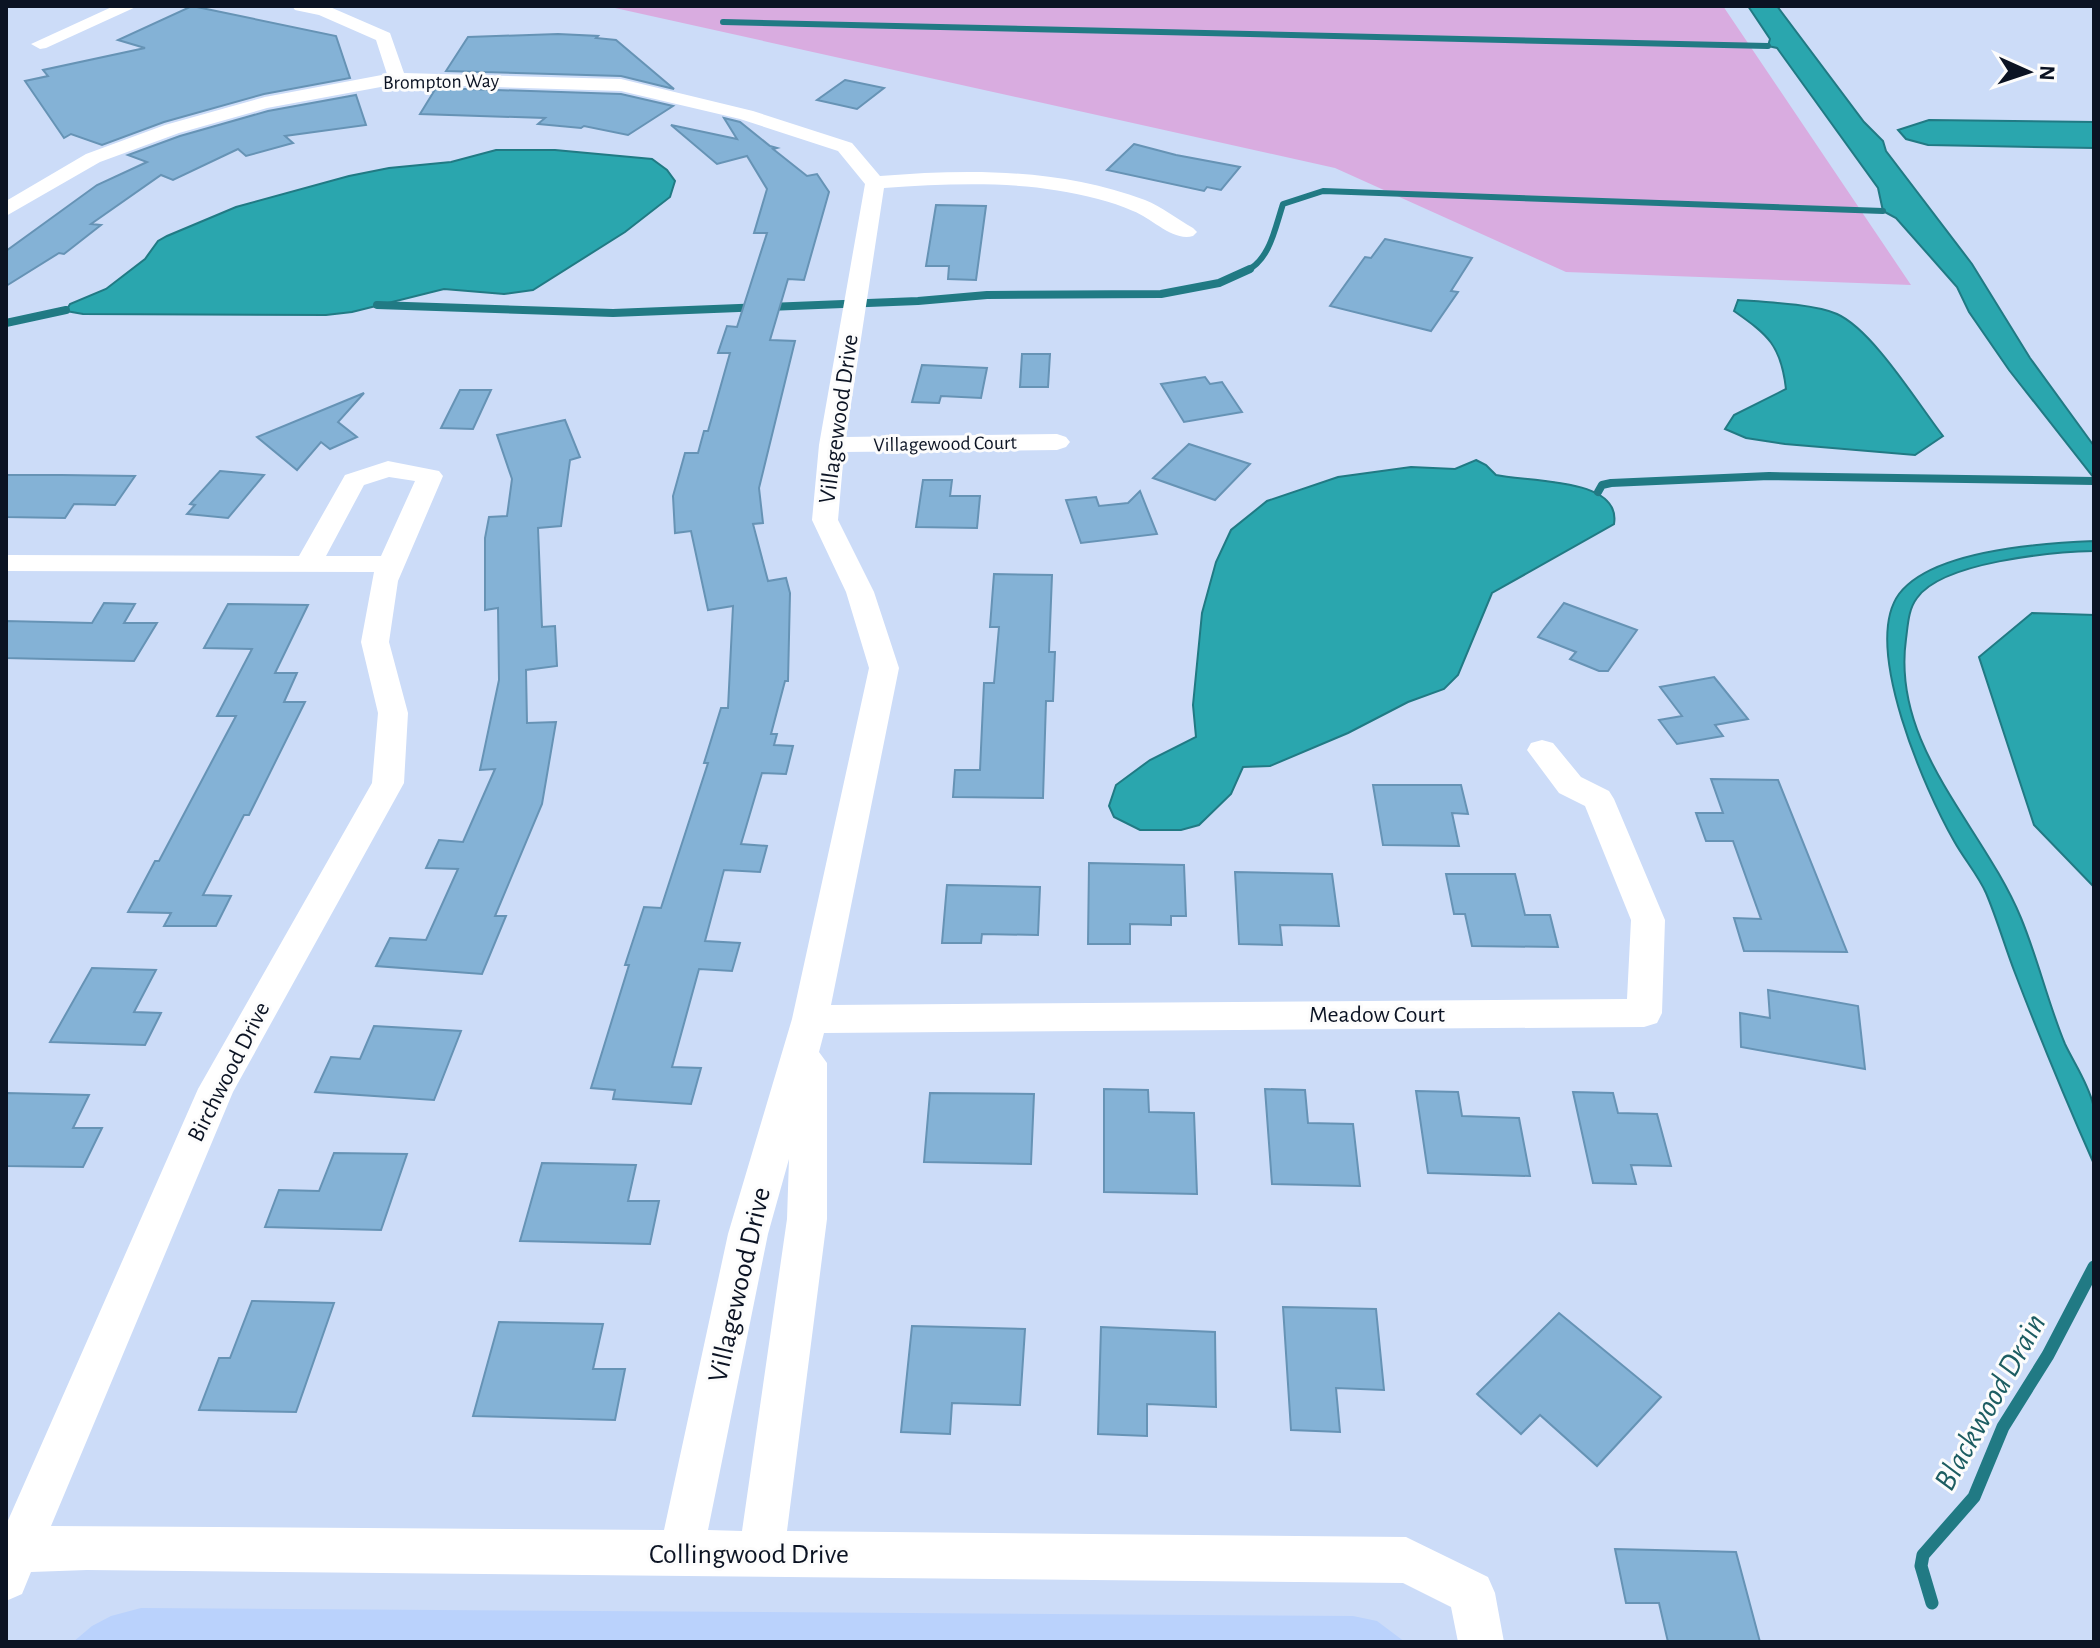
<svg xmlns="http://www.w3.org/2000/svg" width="2100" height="1648" font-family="'Alegreya Sans',sans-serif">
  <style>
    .built { fill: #bad2fc }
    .green { fill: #d9ace0 }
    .water { fill: #2aa6ae; stroke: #217a84; stroke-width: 2 }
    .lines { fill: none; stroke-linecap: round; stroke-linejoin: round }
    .stream-far2 { stroke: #217a84; stroke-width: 6 }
    .stream-far1 { stroke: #217a84; stroke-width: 8 }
    .stream { stroke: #217a84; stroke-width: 13 }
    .building { fill: #84b2d6; stroke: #6693b5; stroke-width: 2 }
    .street { fill: #fff; fill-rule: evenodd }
    .labels { text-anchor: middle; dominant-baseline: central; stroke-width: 6; stroke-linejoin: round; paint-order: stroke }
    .far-street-label { font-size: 20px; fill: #0b1323; stroke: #fcfcfc }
    .street-label { font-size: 24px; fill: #0b1323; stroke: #fcfcfc }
    .near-street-label { font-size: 28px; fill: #0b1323; stroke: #fcfcfc }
    .near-water-label { font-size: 32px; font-style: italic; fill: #1d5d62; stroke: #fcfcfc }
  </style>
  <rect width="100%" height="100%" fill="#ccdcf8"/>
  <path class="built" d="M141,1608L1353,1616L1377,1621L1405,1642H73L92,1626L111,1616Z"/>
  <path class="green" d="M606,6H1723L1911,285L1566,272L1335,168Z"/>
  <g class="water">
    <path d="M1748,6H1777L1864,122L1883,141L1886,151L1972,264L2030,358L2094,446V478L2009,370L1969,312L1957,287L1896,218L1883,211L1878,188L1777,48L1768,46L1770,39Z"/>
    <path d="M1929,120L2094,122V148L1928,145L1906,139L1898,130Z"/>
    <path d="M496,150H555L652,159L667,170L675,181L670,197L625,232L533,290L504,294L444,289L352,312L326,315L83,314L66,311L70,304L106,289L145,259L158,241L167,236L236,207L349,176L389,168L451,162Z"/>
    <path d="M1738,300C1765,302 1814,304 1837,314C1873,330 1918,404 1943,436L1915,455L1785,444L1746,438L1725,429L1734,415L1786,389C1781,345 1768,335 1734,311Z"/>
    <path d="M1476,460L1486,465L1496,475C1527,482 1622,477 1614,524L1492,593L1458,675L1444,689L1408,702L1348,733L1270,766L1243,767L1231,794L1199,825L1181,830H1140L1114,817L1109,806L1116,785L1150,760L1196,737L1193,705L1202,613L1216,562L1231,530L1267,501L1338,477L1411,467L1455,469Z"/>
    <path d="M2094,541V551C2052,552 1942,562 1917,598C1908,610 1908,625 1906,639C1891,747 1983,826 2021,918C2038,959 2048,1003 2065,1044C2074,1063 2088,1083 2093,1104C2098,1121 2094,1146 2094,1164C2066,1101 2040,1038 2015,973C2005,947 1997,919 1986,893C1978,875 1964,859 1954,841C1926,792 1861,646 1899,594C1932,550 2042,543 2094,541Z"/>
    <path d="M2032,613L2094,615V887L2034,825L1979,657Z"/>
  </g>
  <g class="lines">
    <g class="stream-far2">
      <path d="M723,22L1768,46"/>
      <path d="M1246,271C1270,260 1275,228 1283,204L1323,191L1883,211"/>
    </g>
    <g class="stream-far1">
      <path d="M377,305L613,313L918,301L987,295L1161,294L1219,283L1250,269"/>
      <path d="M6,323L66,310"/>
      <path d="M1598,492L1602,485L1611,483L1769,476L2094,481"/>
    </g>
    <path class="stream" d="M1932,1603L1921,1566L1923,1555L1974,1497L2003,1427L2048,1355L2094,1267"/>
  </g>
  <g class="building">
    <path d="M192,6L336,36L350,78L264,94L164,122L102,145L71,134L64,138L25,81L48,76L43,70L145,48L118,40Z"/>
    <path d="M558,34L598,36L596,38L616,40L674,89L621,76L446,71L468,37Z"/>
    <path d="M845,80L884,88L857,109L817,100Z"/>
    <path d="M436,88L621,94L673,106L628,135L584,126L581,128L538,124L545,118L420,114Z"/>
    <path d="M356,95L366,125L285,136L293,143L246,156L238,149L173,180L161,175L91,224L101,225L64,254L59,253L6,286V251L97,185L147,162L128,155L180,136L268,111Z"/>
    <path d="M724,118L740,122L770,146L777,148L773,149L807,176L817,174L829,192L804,280L788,279L770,340L795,341L759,488L763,523L753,524L768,581L786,578L790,593L788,681H785L771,734H777L774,745L793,746L786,774L762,773L741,844L767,846L760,872L724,870L705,941L740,943L732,971L699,969L672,1067L701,1068L691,1104L613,1099L615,1090L591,1088L629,965H625L644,907L661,908L708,763H704L721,708H728L733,606L708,610L691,531L675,533L673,496L685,453H698L704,431H708L730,353H718L727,326L737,327L767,233H754L767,189L747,156L717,164L671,125L737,139Z"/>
    <path d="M1134,144L1176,155L1240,167L1221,190L1207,187L1204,191L1107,170Z"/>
    <path d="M936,205L986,206L976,280L948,279L949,266H926Z"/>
    <path d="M1385,239L1472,258L1451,291L1458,292L1431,331L1330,306L1365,257L1371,258Z"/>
    <path d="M1022,354H1050L1048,387H1020Z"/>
    <path d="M922,365L987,368L981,398L941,396L939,403L912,402Z"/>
    <path d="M1205,377L1210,384L1222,382L1242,412L1184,422L1161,384Z"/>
    <path d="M460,390H491L473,429L441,428Z"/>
    <path d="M364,393L338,422L357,437L330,449L321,442L297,470L257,437Z"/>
    <path d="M565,420L580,457L570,460L561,526L538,528L542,627L555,626L557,666L526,670L527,723L556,722L542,804L495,916H506L482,974L376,966L390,938L426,940L458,869L426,868L439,840L463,842L495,769L480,770L499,680L498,608L485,610V538L489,517L507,516L512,479L497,435Z"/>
    <path d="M1189,444L1250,464L1215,500L1153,478Z"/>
    <path d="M220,471L264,475L228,518L187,514L195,505L190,504Z"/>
    <path d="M6,475H62L135,476L115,505L74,504L65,518L6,517Z"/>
    <path d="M923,480H952L950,496H980L977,528L916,527Z"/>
    <path d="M1140,491L1157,534L1081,543L1066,500L1096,497L1099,506L1128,503Z"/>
    <path d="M994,574L1052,575L1049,652H1055L1053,701H1046L1043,798L953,797L955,770H980L984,683H994L999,627H990Z"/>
    <path d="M104,603L135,604L124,623H157L134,661L6,658V621L92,623Z"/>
    <path d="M1564,603L1637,630L1608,671H1599L1570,659L1576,652L1538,637Z"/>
    <path d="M228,604L308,605L275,673H297L284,702H305L249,815H244L203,895L231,896L216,926H164L171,913L128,912L155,861H159L236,716H217L252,649L204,648Z"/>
    <path d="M1714,677L1748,719L1715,725L1723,736L1677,744L1659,720L1682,716L1660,687Z"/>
    <path d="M1711,779L1778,780L1847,952L1744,951L1734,918L1761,919L1733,841H1706L1696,813H1723Z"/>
    <path d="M1373,785H1461L1468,814L1452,813L1459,846L1383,845Z"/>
    <path d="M1089,863L1184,865L1186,916H1171V925L1130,924V944H1088Z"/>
    <path d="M1235,872L1332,874L1339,926L1280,925L1282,945L1239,944Z"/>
    <path d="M1446,874H1515L1525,915H1550L1558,947L1472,946L1465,914H1454Z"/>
    <path d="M947,885L1040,887L1038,935L982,934L981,943H942Z"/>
    <path d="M92,968L156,970L134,1012L161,1013L145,1045L50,1042Z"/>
    <path d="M1768,990L1858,1006L1865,1069L1741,1047L1740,1013L1770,1018Z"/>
    <path d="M374,1026L461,1031L434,1100L315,1092L331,1057L360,1059Z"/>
    <path d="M1104,1089L1148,1090L1149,1112L1194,1113L1197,1194L1104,1192Z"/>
    <path d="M1265,1089L1305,1090L1308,1123L1353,1124L1360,1186L1272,1184Z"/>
    <path d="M1416,1091L1458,1092L1462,1116L1519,1118L1530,1176L1428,1173Z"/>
    <path d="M1573,1092L1613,1093L1618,1113L1657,1114L1671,1166L1631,1165L1636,1184L1593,1183Z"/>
    <path d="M6,1093L89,1095L73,1128H102L83,1167L6,1166Z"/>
    <path d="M930,1093L1034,1094L1031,1164L924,1162Z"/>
    <path d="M334,1153L407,1154L381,1230L265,1227L279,1190L319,1191Z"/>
    <path d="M542,1163L636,1165L628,1201H659L650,1244L520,1241Z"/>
    <path d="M252,1301L334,1303L296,1412L199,1410L219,1358H230Z"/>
    <path d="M1283,1307L1376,1309L1384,1390L1336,1388L1340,1432L1291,1430Z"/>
    <path d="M1559,1313L1661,1397L1597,1466L1540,1415L1521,1434L1477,1394Z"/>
    <path d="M499,1322L603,1324L593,1369H625L615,1420L473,1416Z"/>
    <path d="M912,1326L1025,1329L1020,1405L952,1403L950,1434L901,1432Z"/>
    <path d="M1101,1327L1215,1332L1216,1407L1147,1404V1436L1098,1434Z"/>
    <path d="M1615,1549L1736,1552L1760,1642H1668L1659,1603H1626Z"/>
  </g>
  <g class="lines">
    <g class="street">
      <path d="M114,6H138L46,48L40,49L31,44Z"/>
      <path d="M292,6L330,7L390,33L404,73L621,79L753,111L852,143L880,176C969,169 1060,168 1145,200C1162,207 1177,219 1193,228L1197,232L1193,236C1173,242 1152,218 1133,211C1122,206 1110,202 1098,199C1029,180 955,183 884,188L846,437L1057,434L1066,437L1070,442L1066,447L1057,450L844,452L838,520L874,592L899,668L831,1005L1627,999L1631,920L1585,806L1559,793L1527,750L1531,743L1542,740L1553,743L1581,777L1609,791L1614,799L1665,920L1662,1013L1657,1023L1644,1027L824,1033L819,1052L827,1063V1219L787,1531L1406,1537L1488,1577L1495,1593L1504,1642H1458L1451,1607L1403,1583L87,1570L31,1572L22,1594L6,1601V1525L198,1089L372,783L378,713L361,642L374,572L6,571V555L299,556L345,475L388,461L439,471L443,476L398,581L389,642L408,713L404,783L233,1092L51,1526L664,1530L728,1234L792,1019L869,668L846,592L812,520L819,445L865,184L838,151L740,119L621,91L397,84L267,108L179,133L100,162L6,216V201L86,154L165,125L265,97L387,74L376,40L319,15L295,10ZM389,477L415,481L381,556H326L364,485ZM789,1159L787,1219L742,1531L708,1530L768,1234Z"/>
    </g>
  </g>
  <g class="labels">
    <g class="far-street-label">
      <text transform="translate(441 82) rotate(-1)">Brompton Way</text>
      <text transform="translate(945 444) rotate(-1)">Villagewood Court</text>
    </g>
    <g class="street-label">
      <text transform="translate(839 419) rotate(-82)">Villagewood Drive</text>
      <text x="1377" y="1015">Meadow Court</text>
      <text transform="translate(229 1072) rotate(-63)">Birchwood Drive</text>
    </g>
    <g class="near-street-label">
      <text transform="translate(740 1285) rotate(-77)">Villagewood Drive</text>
      <text x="749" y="1555">Collingwood Drive</text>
    </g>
    <g class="near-water-label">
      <text transform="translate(1990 1402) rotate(-61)">Blackwood Drain</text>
    </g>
  </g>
  <rect width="2100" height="1648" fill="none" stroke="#0b1323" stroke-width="16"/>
  <g transform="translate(2028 72) rotate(93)" stroke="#fcfcfc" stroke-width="6" paint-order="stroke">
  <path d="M0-6L14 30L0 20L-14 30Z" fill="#0b1323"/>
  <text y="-12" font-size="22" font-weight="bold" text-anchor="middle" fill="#0b1323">N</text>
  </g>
</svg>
